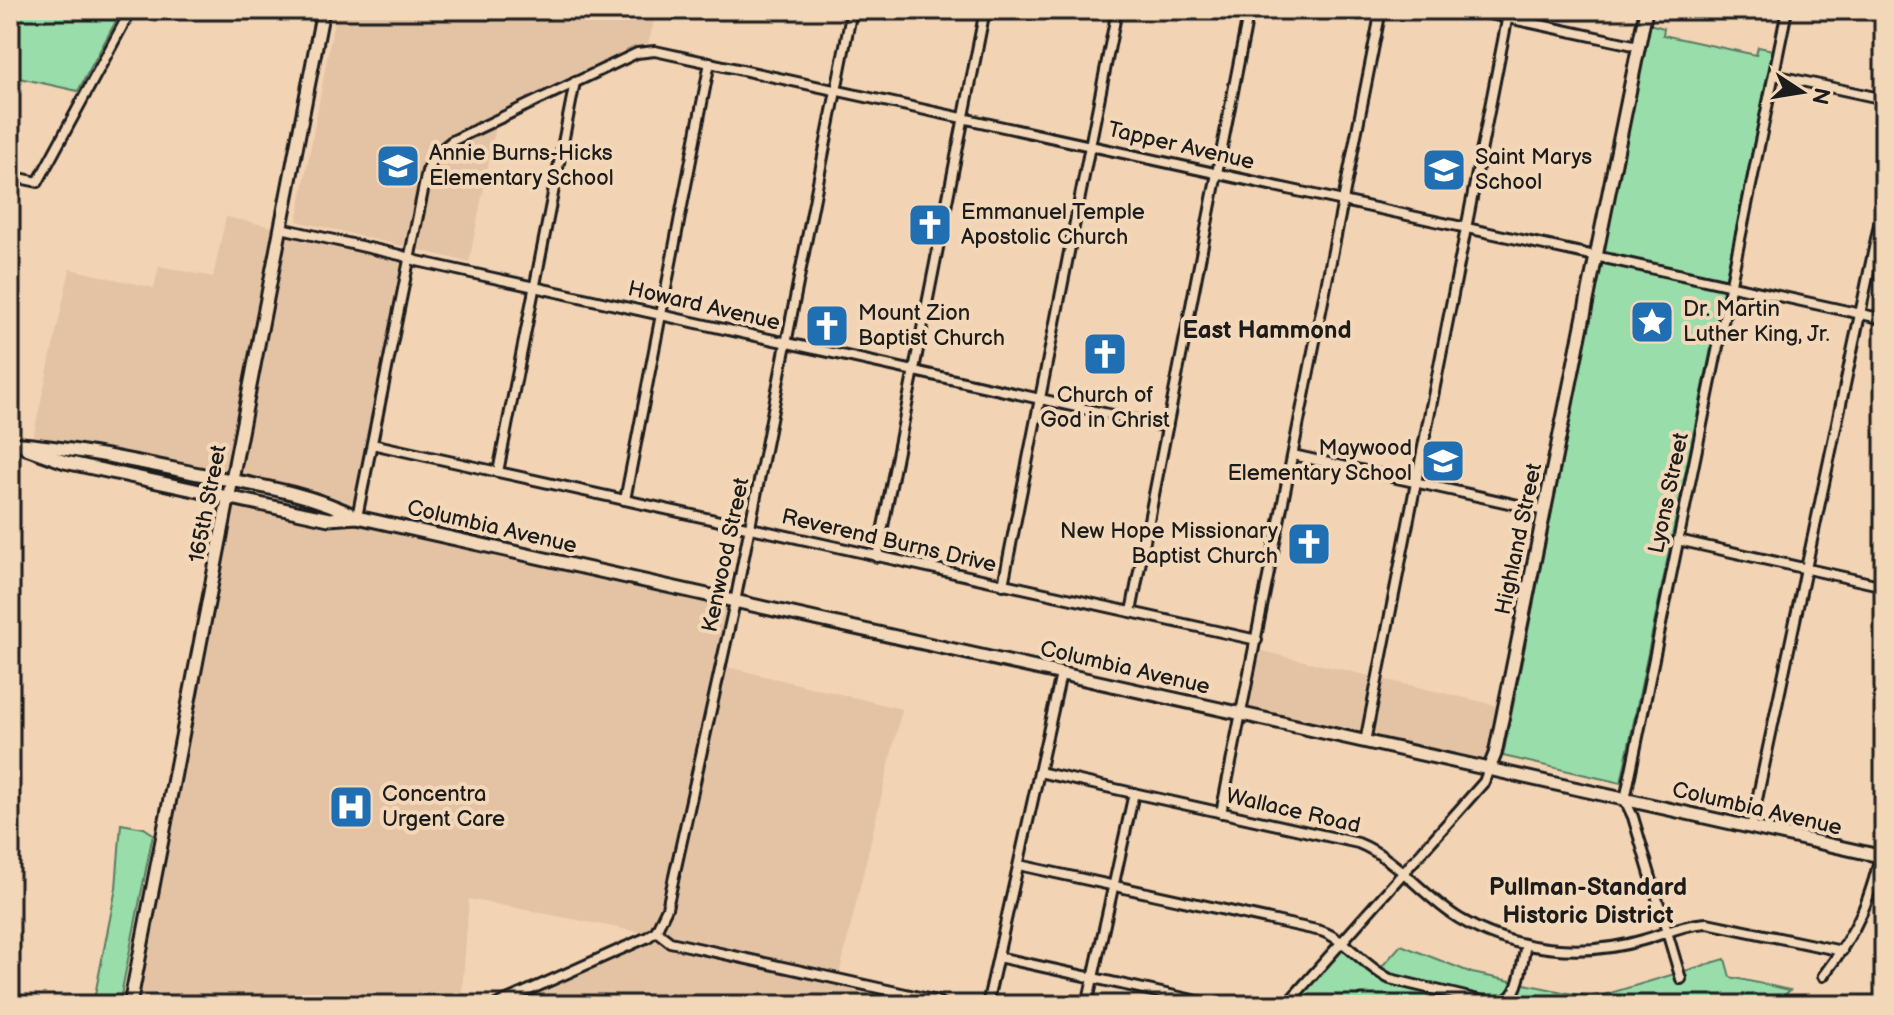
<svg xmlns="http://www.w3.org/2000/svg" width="1894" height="1015" font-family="'Balsamiq Sans',sans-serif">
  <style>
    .built { fill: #e4c3a5 }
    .green { fill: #9da; stroke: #5a7c63; stroke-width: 2 }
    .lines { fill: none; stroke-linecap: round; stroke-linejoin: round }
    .street-casing { stroke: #1c1c1c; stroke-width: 14 }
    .secondary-casing { stroke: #1c1c1c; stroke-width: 17 }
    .street { stroke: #f2d7b9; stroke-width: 8 }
    .secondary { stroke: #f2d7b9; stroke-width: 11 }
    .labels { text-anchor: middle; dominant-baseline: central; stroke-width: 8; stroke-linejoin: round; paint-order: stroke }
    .street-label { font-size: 22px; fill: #1c1c1c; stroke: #f2d7b9 }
    .poi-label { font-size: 22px; fill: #1c1c1c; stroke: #f2d7b9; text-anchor: start }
    .neighbourhood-label { font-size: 24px; font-weight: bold; fill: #1c1c1c; stroke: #f2d7b9 }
  </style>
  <rect width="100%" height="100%" fill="#f2d3b4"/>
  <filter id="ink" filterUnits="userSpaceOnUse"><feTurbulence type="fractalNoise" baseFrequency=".0125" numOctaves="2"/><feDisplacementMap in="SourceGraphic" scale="16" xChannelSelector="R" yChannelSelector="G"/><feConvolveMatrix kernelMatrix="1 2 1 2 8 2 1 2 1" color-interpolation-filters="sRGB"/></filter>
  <g filter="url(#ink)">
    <g class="built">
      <path d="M336,10H651L655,17L648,46L499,111L469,262L297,221Z"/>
      <path d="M226,217L278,228L230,478L32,442L70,269L154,288L159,266L213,277Z"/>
      <path d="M283,231L406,260L356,513L237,478Z"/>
      <path d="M232,500L359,520L733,603L665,908L649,934L469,899L461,1005H133Z"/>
      <path d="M1257,650L1500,706L1487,767L1245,713Z"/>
      <path d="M723,666L902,709L837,984L932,1005H504L649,941L664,919Z"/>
    </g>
    <g class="green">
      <path d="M10,10H122L78,91L10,76Z"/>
      <path d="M1649,24L1664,28L1663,35L1756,55L1758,47L1773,50L1621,783L1503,756Z"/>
      <path d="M121,824L144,828L153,834L119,1005H93L116,888Z"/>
      <path d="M1341,943L1377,972L1401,945L1472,973L1568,993L1597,997L1725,959L1730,977L1790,990L1774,1005H1286Z"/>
    </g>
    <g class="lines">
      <g class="street-casing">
        <g id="street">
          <path d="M1471,10L1638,46"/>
          <path d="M1774,75L1884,99"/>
          <path d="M10,176L38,182L131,10"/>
          <path d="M281,228L400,255L417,261L1167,427"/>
          <path d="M372,444L1257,640"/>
          <path d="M1293,455L1545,511"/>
          <path d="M498,472L575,82"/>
          <path d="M625,500L710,62"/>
          <path d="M357,517L427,171L436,154L452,141L637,53L655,51L1884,319"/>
          <path d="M1678,540L1884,586"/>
          <path d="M877,557L985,10"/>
          <path d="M1003,585L1117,10"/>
          <path d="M1131,612L1249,10"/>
          <path d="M1365,742L1509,10"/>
          <path d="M1039,772L1358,843C1398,859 1423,897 1460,919C1514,951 1583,958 1643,940C1664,934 1684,924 1707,923L1842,951"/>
          <path d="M1221,813L1381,10"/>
          <path d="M1751,828L1884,201"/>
          <path d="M1019,865L1321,931C1347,940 1365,967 1390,979L1491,1003C1522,1005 1520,968 1526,945"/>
          <path d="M656,931L670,942L933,1000L945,1005"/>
          <path d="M998,957L1216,1005"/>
          <path d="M1823,976C1859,929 1871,898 1884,840"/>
          <path d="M1681,979L1633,817L1625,800L1787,10"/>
          <path d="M496,1005L648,937L656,931L667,908L735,602L852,10"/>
          <path d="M987,1005L1061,674"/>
          <path d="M1087,1005L1134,793"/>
          <path d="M1286,1005L1484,782L1489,769"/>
        </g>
      </g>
      <g class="secondary-casing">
        <g id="secondary">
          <path d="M10,443C76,448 139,462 204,475C255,485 311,493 357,517L1884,857"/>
          <path d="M26,448L65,462L329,519L357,517"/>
          <path d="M1489,769L1495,754L1646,10"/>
          <path d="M130,1005L323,10"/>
        </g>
      </g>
      <use href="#street" class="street"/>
      <use href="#secondary" class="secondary"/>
    </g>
  </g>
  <defs>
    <g id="school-square" transform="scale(2.3)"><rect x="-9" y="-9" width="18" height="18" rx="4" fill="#1f6fb2" stroke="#f2d7b9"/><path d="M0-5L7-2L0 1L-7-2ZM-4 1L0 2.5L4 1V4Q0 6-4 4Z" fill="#fff"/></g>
    <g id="church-square" transform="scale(2.3)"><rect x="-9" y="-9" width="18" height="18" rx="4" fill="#1f6fb2" stroke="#f2d7b9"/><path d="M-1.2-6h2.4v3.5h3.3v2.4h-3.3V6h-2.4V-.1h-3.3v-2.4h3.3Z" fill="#fff"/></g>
    <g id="sight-square" transform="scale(2.3)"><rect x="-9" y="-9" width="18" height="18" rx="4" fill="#1f6fb2" stroke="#f2d7b9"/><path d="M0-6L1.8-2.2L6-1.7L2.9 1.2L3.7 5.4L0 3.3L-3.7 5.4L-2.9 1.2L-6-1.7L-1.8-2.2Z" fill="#fff"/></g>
    <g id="hospital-square" transform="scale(2.3)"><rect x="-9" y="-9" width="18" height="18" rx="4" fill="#1f6fb2" stroke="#f2d7b9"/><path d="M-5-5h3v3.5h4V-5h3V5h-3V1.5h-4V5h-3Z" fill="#fff"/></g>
  </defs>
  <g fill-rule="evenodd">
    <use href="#school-square" x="398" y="166"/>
    <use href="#school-square" x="1444" y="170"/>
    <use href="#church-square" x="930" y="225"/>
    <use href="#sight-square" x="1652" y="322"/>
    <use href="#church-square" x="827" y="326"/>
    <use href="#church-square" x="1105" y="354"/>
    <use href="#school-square" x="1443" y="461"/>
    <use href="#church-square" x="1309" y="544"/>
    <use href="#hospital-square" x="351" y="807"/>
  </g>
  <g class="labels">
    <g class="street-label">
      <text transform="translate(1181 146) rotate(13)">Tapper Avenue</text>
      <text transform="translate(704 306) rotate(13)">Howard Avenue</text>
      <text transform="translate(1669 493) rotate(-78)">Lyons Street</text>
      <text transform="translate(208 504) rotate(-79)">165th Street</text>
      <text transform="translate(492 527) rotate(13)">Columbia Avenue</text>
      <text transform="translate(1519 539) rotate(-78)">Highland Street</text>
      <text transform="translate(889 541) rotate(13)">Reverend Burns Drive</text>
      <text transform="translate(726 555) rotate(-78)">Kenwood Street</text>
      <text transform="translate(1125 668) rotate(13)">Columbia Avenue</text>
      <text transform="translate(1757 809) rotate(13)">Columbia Avenue</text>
      <text transform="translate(1293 811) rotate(13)">Wallace Road</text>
    </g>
    <g class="poi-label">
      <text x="429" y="153">Annie Burns-Hicks<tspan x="429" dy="25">Elementary School</tspan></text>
      <text x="1475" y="157">Saint Marys<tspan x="1475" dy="25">School</tspan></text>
      <text x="961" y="212">Emmanuel Temple<tspan x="961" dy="25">Apostolic Church</tspan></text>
      <text x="1683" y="309">Dr. Martin<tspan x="1683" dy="25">Luther King, Jr.</tspan></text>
      <text x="858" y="313">Mount Zion<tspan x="858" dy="25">Baptist Church</tspan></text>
      <text x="1105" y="395" text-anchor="middle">Church of<tspan x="1105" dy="25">God in Christ</tspan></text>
      <text x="1412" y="448" text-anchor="end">Maywood<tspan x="1412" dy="25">Elementary School</tspan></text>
      <text x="1278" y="531" text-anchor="end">New Hope Missionary<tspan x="1278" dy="25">Baptist Church</tspan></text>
      <text x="382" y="794">Concentra<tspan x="382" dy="25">Urgent Care</tspan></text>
    </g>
    <g class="neighbourhood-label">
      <text x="1267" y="330">East Hammond</text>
      <text x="1588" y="887">Pullman-Standard<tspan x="1588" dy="28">Historic District</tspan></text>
    </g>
  </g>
  <rect width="1894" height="1015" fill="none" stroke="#f2d7b9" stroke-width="40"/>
  <rect x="20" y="20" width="1854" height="975" fill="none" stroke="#1c1c1c" stroke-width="3" filter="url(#ink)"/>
  <g transform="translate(1802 92) rotate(102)" stroke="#f2d7b9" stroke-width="6" paint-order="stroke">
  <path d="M0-6L14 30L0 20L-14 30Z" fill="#1c1c1c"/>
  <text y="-12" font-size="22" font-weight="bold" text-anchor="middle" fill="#1c1c1c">N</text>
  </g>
</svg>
